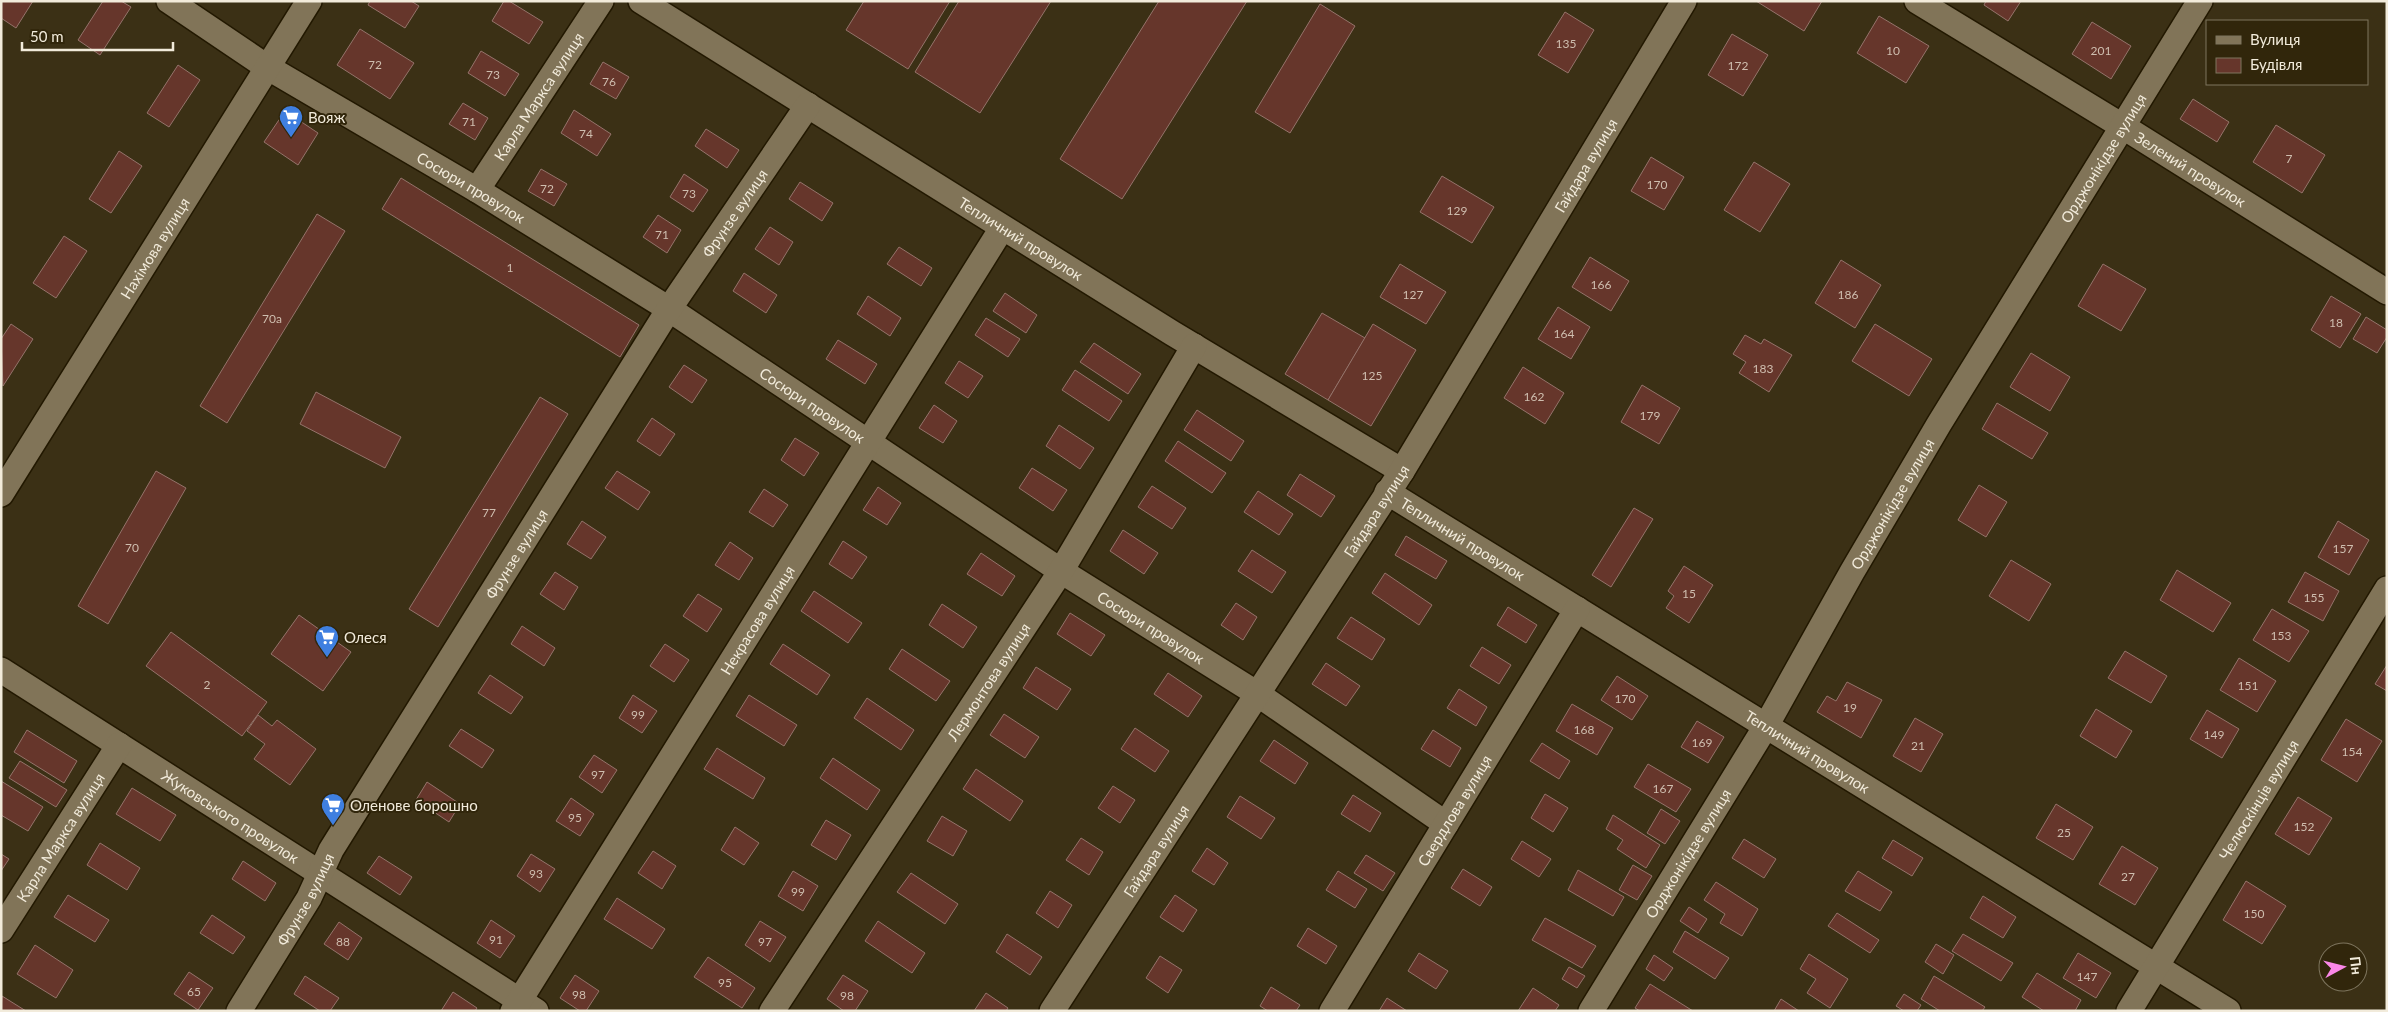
<svg xmlns="http://www.w3.org/2000/svg" width="2388" height="1012" font-family="Lato,sans-serif">
  <style>
    .building { fill: #66362b; stroke: #94736a }
    .lines { fill: none; stroke-linecap: round; stroke-linejoin: round }
    .minor-casing { stroke: #221800; stroke-width: 28 }
    .minor { stroke: #817458; stroke-width: 25 }
    .labels { text-anchor: middle; dominant-baseline: central; stroke-width: 4; stroke-linejoin: round; paint-order: stroke }
    .number-label { font-size: 12px; fill: #cfbeaf }
    .street-label { font-size: 15px; fill: #f2ebdb; stroke: #31260b }
    .poi-label { font-size: 15px; fill: #f2ebdb; stroke: #31260b; text-anchor: start }
  </style>
  <rect width="100%" height="100%" fill="#3b3015"/>
  <g class="building">
    <path d="M1,1H33L16,28L1,18Z"/>
    <path d="M103,1H121L131,7L100,55L78,40Z"/>
    <path d="M370,1H411L419,6L405,28L368,5Z"/>
    <path d="M504,1H509L543,22L529,44L492,21Z"/>
    <path d="M864,1H950L908,69L846,30Z"/>
    <path d="M959,1H1051L980,113L915,72Z"/>
    <path d="M1159,1H1247L1122,199L1060,159Z"/>
    <path d="M1756,1H1822L1804,31Z"/>
    <path d="M1986,1H2021L2008,21L1984,5Z"/>
    <path d="M1320,4L1355,26L1290,133L1255,112Z"/>
    <path d="M1565,12L1594,30L1568,73L1538,55Z"/>
    <path d="M1879,16L1929,46L1906,83L1857,53Z"/>
    <path d="M2092,22L2131,46L2111,79L2072,54Z"/>
    <path d="M360,29L414,63L390,99L337,65Z"/>
    <path d="M1732,34L1768,55L1743,96L1708,75Z"/>
    <path d="M481,51L519,74L505,96L468,73Z"/>
    <path d="M603,62L629,77L616,99L590,84Z"/>
    <path d="M178,65L200,80L169,127L147,113Z"/>
    <path d="M2193,99L2229,122L2217,142L2180,119Z"/>
    <path d="M463,103L488,118L475,140L449,124Z"/>
    <path d="M574,110L611,134L597,156L561,133Z"/>
    <path d="M285,111L318,133L298,165L264,142Z"/>
    <path d="M2276,125L2325,155L2302,193L2253,162Z"/>
    <path d="M706,129L739,150L727,168L695,146Z"/>
    <path d="M119,151L142,166L111,213L89,199Z"/>
    <path d="M1651,157L1684,177L1664,210L1631,191Z"/>
    <path d="M1754,162L1790,184L1760,232L1724,210Z"/>
    <path d="M541,169L567,184L554,206L528,191Z"/>
    <path d="M684,174L708,190L693,212L670,197Z"/>
    <path d="M1442,176L1494,207L1472,243L1420,212Z"/>
    <path d="M401,178L639,325L620,357L382,209Z"/>
    <path d="M800,182L833,203L822,221L789,199Z"/>
    <path d="M317,214L345,231L227,423L200,406Z"/>
    <path d="M658,215L681,230L667,253L643,237Z"/>
    <path d="M770,227L793,242L779,265L755,249Z"/>
    <path d="M64,236L87,251L56,298L33,283Z"/>
    <path d="M899,247L932,268L921,286L887,264Z"/>
    <path d="M1590,257L1629,281L1611,311L1572,287Z"/>
    <path d="M1841,260L1881,285L1855,328L1815,303Z"/>
    <path d="M1400,264L1446,292L1426,324L1380,297Z"/>
    <path d="M2103,264L2146,289L2121,331L2078,306Z"/>
    <path d="M744,273L777,295L766,313L733,291Z"/>
    <path d="M1005,293L1037,315L1026,333L993,311Z"/>
    <path d="M868,296L901,318L890,336L857,314Z"/>
    <path d="M2331,296L2361,314L2340,348L2311,330Z"/>
    <path d="M1558,307L1590,327L1571,359L1538,339Z"/>
    <path d="M1322,313L1365,338L1328,400L1285,374Z"/>
    <path d="M2366,317L2387,330V337L2377,353L2353,339Z"/>
    <path d="M986,318L1020,339L1008,357L975,335Z"/>
    <path d="M11,324L33,339L3,386L1,339Z"/>
    <path d="M1373,324L1416,350L1371,426L1328,400Z"/>
    <path d="M1875,324L1932,359L1909,396L1852,361Z"/>
    <path d="M1745,335L1761,344L1764,339L1792,355L1769,392L1739,373L1746,362L1733,354Z"/>
    <path d="M838,340L877,364L865,384L826,359Z"/>
    <path d="M1094,343L1141,374L1128,394L1080,362Z"/>
    <path d="M2031,353L2070,377L2050,411L2010,387Z"/>
    <path d="M959,361L983,376L968,398L945,383Z"/>
    <path d="M684,365L707,380L692,403L669,387Z"/>
    <path d="M1523,367L1564,393L1545,424L1504,398Z"/>
    <path d="M1075,370L1122,401L1109,421L1062,390Z"/>
    <path d="M1642,385L1680,408L1659,444L1621,422Z"/>
    <path d="M316,392L401,437L385,468L300,424Z"/>
    <path d="M540,397L568,414L438,627L409,609Z"/>
    <path d="M1997,403L2048,433L2032,459L1982,429Z"/>
    <path d="M934,405L957,421L943,443L919,428Z"/>
    <path d="M1197,410L1244,441L1231,461L1184,430Z"/>
    <path d="M652,418L675,434L660,456L637,441Z"/>
    <path d="M1059,425L1094,448L1080,469L1046,446Z"/>
    <path d="M795,438L819,453L804,476L781,460Z"/>
    <path d="M1178,441L1226,473L1212,493L1165,461Z"/>
    <path d="M1032,468L1067,490L1053,511L1019,488Z"/>
    <path d="M156,471L186,488L108,624L78,606Z"/>
    <path d="M617,471L650,492L638,510L605,488Z"/>
    <path d="M1300,474L1335,496L1321,517L1287,495Z"/>
    <path d="M1979,485L2007,502L1986,537L1958,520Z"/>
    <path d="M1152,486L1186,508L1172,529L1138,507Z"/>
    <path d="M878,487L901,503L887,525L863,510Z"/>
    <path d="M764,489L788,505L773,527L749,512Z"/>
    <path d="M1258,491L1293,514L1279,535L1244,512Z"/>
    <path d="M1634,508L1653,519L1611,587L1592,575Z"/>
    <path d="M582,521L606,537L591,559L567,544Z"/>
    <path d="M2338,521L2369,540L2349,575L2318,557Z"/>
    <path d="M1123,530L1158,553L1144,574L1110,551Z"/>
    <path d="M1406,536L1447,561L1436,579L1395,555Z"/>
    <path d="M843,541L867,557L852,579L829,564Z"/>
    <path d="M730,542L753,558L739,580L715,565Z"/>
    <path d="M1252,550L1286,572L1272,593L1238,571Z"/>
    <path d="M981,553L1015,576L1002,596L967,574Z"/>
    <path d="M2011,560L2051,584L2029,621L1989,596Z"/>
    <path d="M1684,566L1713,585L1689,623L1666,608L1674,596L1668,591Z"/>
    <path d="M2177,570L2231,603L2213,632L2160,600Z"/>
    <path d="M555,572L578,587L564,610L540,594Z"/>
    <path d="M2305,572L2339,591L2323,621L2288,602Z"/>
    <path d="M1385,573L1432,605L1419,625L1372,593Z"/>
    <path d="M814,591L862,623L848,643L801,611Z"/>
    <path d="M698,594L722,609L707,632L683,616Z"/>
    <path d="M1236,603L1257,617L1243,640L1221,625Z"/>
    <path d="M942,604L977,627L963,648L929,625Z"/>
    <path d="M1508,607L1537,625L1526,643L1497,625Z"/>
    <path d="M2272,609L2309,631L2289,662L2253,640Z"/>
    <path d="M1070,613L1105,635L1091,656L1057,634Z"/>
    <path d="M299,615L351,652L323,691L271,654Z"/>
    <path d="M1351,617L1385,639L1372,660L1337,638Z"/>
    <path d="M522,626L555,648L544,666L511,644Z"/>
    <path d="M171,632L267,702L242,736L146,666Z"/>
    <path d="M665,644L689,660L674,682L650,666Z"/>
    <path d="M783,644L830,675L817,695L770,664Z"/>
    <path d="M1482,647L1511,665L1499,684L1470,666Z"/>
    <path d="M902,649L950,681L936,701L889,669Z"/>
    <path d="M2125,651L2167,676L2151,703L2108,678Z"/>
    <path d="M2239,658L2276,681L2257,712L2220,690Z"/>
    <path d="M1326,663L1360,686L1346,706L1312,684Z"/>
    <path d="M2387,665V691L2375,684Z"/>
    <path d="M1036,667L1071,689L1057,710L1023,688Z"/>
    <path d="M1168,673L1202,696L1188,717L1154,694Z"/>
    <path d="M490,675L523,697L511,714L478,693Z"/>
    <path d="M1617,676L1648,696L1632,720L1601,700Z"/>
    <path d="M1847,682L1882,700L1861,738L1817,712L1827,696L1836,701Z"/>
    <path d="M1459,689L1487,707L1476,726L1447,708Z"/>
    <path d="M633,695L657,711L642,733L619,718Z"/>
    <path d="M749,695L797,725L784,746L736,716Z"/>
    <path d="M867,698L914,730L901,750L854,718Z"/>
    <path d="M1572,704L1613,728L1597,755L1556,731Z"/>
    <path d="M2096,709L2132,731L2116,758L2080,736Z"/>
    <path d="M2207,710L2239,729L2222,758L2190,739Z"/>
    <path d="M1004,714L1039,737L1025,758L990,735Z"/>
    <path d="M258,715L272,726L277,720L316,749L290,785L254,759L265,744L247,731Z"/>
    <path d="M1915,718L1943,734L1921,772L1893,756Z"/>
    <path d="M2346,719L2382,741L2357,782L2321,760Z"/>
    <path d="M1697,721L1724,737L1708,763L1681,747Z"/>
    <path d="M1135,728L1169,751L1155,772L1121,749Z"/>
    <path d="M461,729L494,750L482,768L449,746Z"/>
    <path d="M27,730L77,761L64,783L14,752Z"/>
    <path d="M1433,730L1461,748L1450,767L1421,749Z"/>
    <path d="M1274,740L1308,763L1295,784L1260,761Z"/>
    <path d="M1542,743L1570,761L1559,779L1530,761Z"/>
    <path d="M717,748L765,778L753,799L704,769Z"/>
    <path d="M594,755L617,770L602,793L579,777Z"/>
    <path d="M833,758L880,790L867,810L820,778Z"/>
    <path d="M20,761L67,790L56,807L9,778Z"/>
    <path d="M1648,764L1691,789L1676,812L1634,787Z"/>
    <path d="M976,769L1023,801L1010,821L963,789Z"/>
    <path d="M1,781L43,807L28,831L1,815Z"/>
    <path d="M427,782L460,804L449,822L416,800Z"/>
    <path d="M1113,786L1135,800L1120,823L1098,808Z"/>
    <path d="M132,788L176,815L160,841L116,814Z"/>
    <path d="M1545,794L1568,808L1553,832L1531,818Z"/>
    <path d="M1353,795L1381,813L1370,832L1341,814Z"/>
    <path d="M1240,796L1275,818L1261,839L1227,817Z"/>
    <path d="M2298,797L2332,818L2309,855L2275,834Z"/>
    <path d="M571,798L594,814L580,836L556,821Z"/>
    <path d="M2056,804L2093,827L2073,860L2036,838Z"/>
    <path d="M1661,809L1680,821L1665,844L1647,833Z"/>
    <path d="M1613,815L1660,845L1646,868L1617,849L1623,840L1606,829Z"/>
    <path d="M942,816L967,831L953,856L927,841Z"/>
    <path d="M826,820L851,835L836,860L811,845Z"/>
    <path d="M735,827L759,843L744,865L721,850Z"/>
    <path d="M1081,838L1103,852L1089,875L1066,860Z"/>
    <path d="M1744,839L1776,859L1764,878L1732,858Z"/>
    <path d="M1893,840L1923,858L1912,876L1882,858Z"/>
    <path d="M1522,841L1551,859L1539,877L1511,859Z"/>
    <path d="M100,843L140,868L127,890L87,865Z"/>
    <path d="M2122,846L2158,868L2135,905L2099,884Z"/>
    <path d="M1207,848L1228,863L1214,885L1192,871Z"/>
    <path d="M653,851L676,866L662,889L638,873Z"/>
    <path d="M1,854L9,859L1,871Z"/>
    <path d="M531,854L555,869L540,892L517,876Z"/>
    <path d="M1366,855L1395,873L1383,891L1354,873Z"/>
    <path d="M379,856L412,877L400,895L367,873Z"/>
    <path d="M243,861L276,883L265,901L232,879Z"/>
    <path d="M1633,865L1652,876L1637,900L1619,890Z"/>
    <path d="M1463,869L1492,887L1480,906L1451,888Z"/>
    <path d="M1578,870L1624,897L1613,916L1568,890Z"/>
    <path d="M793,871L818,886L803,911L778,896Z"/>
    <path d="M1338,871L1367,889L1355,908L1326,890Z"/>
    <path d="M1858,871L1892,892L1880,911L1845,891Z"/>
    <path d="M911,873L958,904L945,924L897,892Z"/>
    <path d="M2246,881L2286,906L2262,944L2223,920Z"/>
    <path d="M1716,882L1758,909L1742,936L1720,923L1725,914L1704,900Z"/>
    <path d="M1050,891L1072,905L1058,928L1036,913Z"/>
    <path d="M68,895L109,920L95,942L54,917Z"/>
    <path d="M1175,895L1197,910L1183,932L1160,917Z"/>
    <path d="M1983,896L2016,917L2003,938L1970,918Z"/>
    <path d="M617,898L665,929L652,949L604,919Z"/>
    <path d="M1689,907L1707,919L1698,933L1680,921Z"/>
    <path d="M1837,913L1879,940L1870,953L1828,926Z"/>
    <path d="M212,915L245,937L233,954L200,933Z"/>
    <path d="M1545,918L1596,946L1582,968L1532,940Z"/>
    <path d="M491,920L515,936L500,958L477,943Z"/>
    <path d="M760,921L786,937L770,962L745,945Z"/>
    <path d="M878,921L925,953L912,973L865,941Z"/>
    <path d="M339,922L362,938L348,960L324,944Z"/>
    <path d="M1308,928L1337,946L1326,964L1297,946Z"/>
    <path d="M1685,931L1729,958L1715,979L1673,952Z"/>
    <path d="M1007,934L1042,957L1030,975L996,952Z"/>
    <path d="M1963,934L2013,963L2001,981L1952,951Z"/>
    <path d="M1936,944L1954,955L1943,974L1925,962Z"/>
    <path d="M35,945L73,970L56,998L17,974Z"/>
    <path d="M1419,953L1448,971L1436,989L1408,971Z"/>
    <path d="M2078,953L2111,973L2096,998L2063,978Z"/>
    <path d="M1809,954L1848,979L1830,1008L1807,993L1816,979L1800,969Z"/>
    <path d="M1654,955L1673,968L1664,981L1646,969Z"/>
    <path d="M1160,956L1182,970L1168,993L1146,978Z"/>
    <path d="M708,957L755,988L742,1008L694,977Z"/>
    <path d="M1569,967L1585,976L1577,988L1562,979Z"/>
    <path d="M189,972L213,988L198,1010L174,994Z"/>
    <path d="M2037,973L2081,1000L2075,1011H2044L2022,997Z"/>
    <path d="M575,975L599,991L586,1011H580L560,998Z"/>
    <path d="M843,975L868,991L855,1011H844L827,999Z"/>
    <path d="M305,976L339,998L330,1011H320L294,994Z"/>
    <path d="M1934,976L1985,1007L1982,1011H1940L1921,999Z"/>
    <path d="M1650,984L1693,1011H1640L1635,1008Z"/>
    <path d="M1271,987L1300,1005L1296,1011H1268L1260,1006Z"/>
    <path d="M1533,988L1559,1005L1555,1011H1518Z"/>
    <path d="M453,992L477,1008L475,1011H441Z"/>
    <path d="M986,993L1008,1008L1006,1011H974Z"/>
    <path d="M1904,994L1921,1005L1917,1011H1904L1896,1006Z"/>
    <path d="M2,996L26,1011H1Z"/>
    <path d="M1387,998L1407,1011H1379Z"/>
    <path d="M1781,999L1799,1011H1774Z"/>
  </g>
  <g class="lines">
    <g class="minor-casing">
      <g id="minor">
        <path id="s1" d="M169,1L267,67L477,190L669,309L1061,571L1256,693L1446,824"/>
        <path id="s2" d="M641,1L1172,333L1402,471"/>
        <path id="s3" d="M1917,1L2122,126L2387,292"/>
        <path id="s4" d="M477,190L601,1"/>
        <path id="s5" d="M1387,492L2228,1011"/>
        <path id="s6" d="M1,494L309,1"/>
        <path id="s7" d="M1,670L536,1011"/>
        <path id="s8" d="M1,930L119,745"/>
        <path id="s9" d="M239,1011L309,898L331,850L669,309L808,105"/>
        <path id="s10" d="M513,1011L1002,228"/>
        <path id="s11" d="M772,1011L1061,571L1194,346"/>
        <path id="s12" d="M1052,1011L1402,471L1684,1"/>
        <path id="s13" d="M1332,1011L1577,609"/>
        <path id="s14" d="M1591,1011L1766,726L1852,572L1939,424L2200,1"/>
        <path id="s15" d="M2129,1011L2387,589"/>
      </g>
    </g>
    <use href="#minor" class="minor"/>
  </g>
  <defs>
    <g id="supermarket-pin" transform="scale(1.25)"><path d="M0 17L-7.5 6A9.5 9.5 0 1 1 7.5 6Z" fill="#3f7fe0" stroke="#31260b"/><path d="M-6-5.5h2.5l.6 2H6L4.5 2H-2.5L-4.4-4H-6ZM-1.5 3.2a1.3 1.3 0 1 0 .1 0ZM3 3.2a1.3 1.3 0 1 0 .1 0Z" fill="#fff"/></g>
  </defs>
  <g fill-rule="evenodd">
    <use href="#supermarket-pin" x="291" y="117"/>
    <use href="#supermarket-pin" x="327" y="637"/>
    <use href="#supermarket-pin" x="333" y="805"/>
  </g>
  <g class="labels">
    <g class="number-label">
      <text x="1566" y="43">135</text>
      <text x="1893" y="50">10</text>
      <text x="2101" y="50">201</text>
      <text x="375" y="64">72</text>
      <text x="1738" y="65">172</text>
      <text x="493" y="74">73</text>
      <text x="609" y="81">76</text>
      <text x="469" y="121">71</text>
      <text x="586" y="133">74</text>
      <text x="2289" y="158">7</text>
      <text x="1657" y="184">170</text>
      <text x="547" y="188">72</text>
      <text x="689" y="193">73</text>
      <text x="1457" y="210">129</text>
      <text x="662" y="234">71</text>
      <text x="510" y="267">1</text>
      <text x="1601" y="284">166</text>
      <text x="1413" y="294">127</text>
      <text x="1848" y="294">186</text>
      <text x="272" y="318">70а</text>
      <text x="2336" y="322">18</text>
      <text x="1564" y="333">164</text>
      <text x="1763" y="368">183</text>
      <text x="1372" y="375">125</text>
      <text x="1534" y="396">162</text>
      <text x="1650" y="415">179</text>
      <text x="489" y="512">77</text>
      <text x="132" y="547">70</text>
      <text x="2343" y="548">157</text>
      <text x="1689" y="593">15</text>
      <text x="2314" y="597">155</text>
      <text x="2281" y="635">153</text>
      <text x="207" y="684">2</text>
      <text x="2248" y="685">151</text>
      <text x="1625" y="698">170</text>
      <text x="1850" y="707">19</text>
      <text x="638" y="714">99</text>
      <text x="1584" y="729">168</text>
      <text x="2214" y="734">149</text>
      <text x="1702" y="742">169</text>
      <text x="1918" y="745">21</text>
      <text x="2352" y="751">154</text>
      <text x="598" y="774">97</text>
      <text x="1663" y="788">167</text>
      <text x="575" y="817">95</text>
      <text x="2304" y="826">152</text>
      <text x="2064" y="832">25</text>
      <text x="536" y="873">93</text>
      <text x="2128" y="876">27</text>
      <text x="798" y="891">99</text>
      <text x="2254" y="913">150</text>
      <text x="496" y="939">91</text>
      <text x="343" y="941">88</text>
      <text x="765" y="941">97</text>
      <text x="2087" y="976">147</text>
      <text x="725" y="982">95</text>
      <text x="194" y="991">65</text>
      <text x="579" y="994">98</text>
      <text x="847" y="995">98</text>
    </g>
    <g class="street-label">
      <text stroke="none"><textPath href="#s4" startOffset="112">Карла Маркса вулиця</textPath></text>
      <text stroke="none"><textPath href="#s14" startOffset="995">Орджонікідзе вулиця</textPath></text>
      <text stroke="none"><textPath href="#s12" startOffset="1000">Гайдара вулиця</textPath></text>
      <text stroke="none"><textPath href="#s3" startOffset="321">Зелений провулок</textPath></text>
      <text stroke="none"><textPath href="#s1" startOffset="355">Сосюри провулок</textPath></text>
      <text stroke="none"><textPath href="#s9" startOffset="940">Фрунзе вулиця</textPath></text>
      <text stroke="none"><textPath href="#s2" startOffset="448">Тепличний провулок</textPath></text>
      <text stroke="none"><textPath href="#s6" startOffset="290">Нахімова вулиця</textPath></text>
      <text stroke="none"><textPath href="#s1" startOffset="760">Сосюри провулок</textPath></text>
      <text stroke="none"><textPath href="#s14" startOffset="590">Орджонікідзе вулиця</textPath></text>
      <text stroke="none"><textPath href="#s12" startOffset="596">Гайдара вулиця</textPath></text>
      <text stroke="none"><textPath href="#s5" startOffset="89">Тепличний провулок</textPath></text>
      <text stroke="none"><textPath href="#s9" startOffset="535">Фрунзе вулиця</textPath></text>
      <text stroke="none"><textPath href="#s10" startOffset="461">Некрасова вулиця</textPath></text>
      <text stroke="none"><textPath href="#s1" startOffset="1165">Сосюри провулок</textPath></text>
      <text stroke="none"><textPath href="#s11" startOffset="394">Лермонтова вулиця</textPath></text>
      <text stroke="none"><textPath href="#s5" startOffset="494">Тепличний провулок</textPath></text>
      <text stroke="none"><textPath href="#s15" startOffset="248">Челюскінців вулиця</textPath></text>
      <text stroke="none"><textPath href="#s13" startOffset="235">Свердлова вулиця</textPath></text>
      <text stroke="none"><textPath href="#s7" startOffset="272">Жуковського провулок</textPath></text>
      <text stroke="none"><textPath href="#s8" startOffset="110">Карла Маркса вулиця</textPath></text>
      <text stroke="none"><textPath href="#s12" startOffset="191">Гайдара вулиця</textPath></text>
      <text stroke="none"><textPath href="#s14" startOffset="185">Орджонікідзе вулиця</textPath></text>
      <text stroke="none"><textPath href="#s9" startOffset="130">Фрунзе вулиця</textPath></text>
    </g>
    <g class="poi-label">
      <text x="308" y="117">Вояж</text>
      <text x="344" y="637">Олеся</text>
      <text x="350" y="805">Оленове борошно</text>
    </g>
  </g>
  <rect width="2388" height="1012" fill="none" stroke="#f2ebdb" stroke-width="5"/>
  <rect x="2206" y="20" width="162" height="65" fill="#31260b" stroke="#7e755e"/>
  <rect x="2216" y="36" width="25" height="8" fill="#817458" stroke="#7e755e"/>
  <text x="2250" y="45" font-size="15" fill="#f2ebdb">Вулиця</text>
  <rect x="2216" y="58" width="25" height="15" fill="#66362b" stroke="#7e755e"/>
  <text x="2250" y="70" font-size="15" fill="#f2ebdb">Будівля</text>
  <g transform="translate(2343 967) rotate(83)"><circle r="24" fill="#31260b" stroke="#7e755e"/>
  <path d="M0-4L9 19L0 12L-9 19Z" fill="#fa87e7"/>
  <text y="-8" font-size="14" font-weight="bold" text-anchor="middle" fill="#f2ebdb">Пн</text>
  </g>
  <path d="M22 42v8h151v-8" fill="none" stroke="#f2ebdb" stroke-width="2.5"/>
  <text x="30" y="42" font-size="15" fill="#f2ebdb" stroke="#31260b" stroke-width="4" paint-order="stroke">50 m</text>
</svg>
